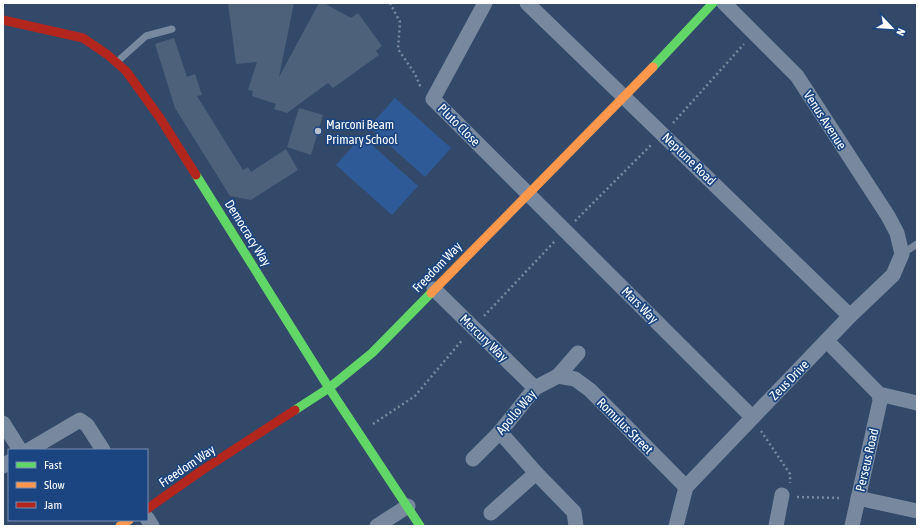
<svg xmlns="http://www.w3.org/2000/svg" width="920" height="529" font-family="'Asap Condensed',sans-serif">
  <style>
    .garden { fill: #2e5b98 }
    .building { fill: #4e617b }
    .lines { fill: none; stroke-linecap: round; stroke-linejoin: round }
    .path { stroke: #78899f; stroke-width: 2.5; stroke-dasharray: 2 3; stroke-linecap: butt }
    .lane { stroke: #78899f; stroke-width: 7 }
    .street { stroke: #78899f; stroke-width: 15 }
    .fast { stroke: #63d668; stroke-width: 9 }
    .slow { stroke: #ff974d; stroke-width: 9 }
    .jam { stroke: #b3261e; stroke-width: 9 }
    .poi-dot { fill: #b7bfca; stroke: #1b4580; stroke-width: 1.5 }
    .labels { text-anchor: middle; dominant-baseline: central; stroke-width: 3.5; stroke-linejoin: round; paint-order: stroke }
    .street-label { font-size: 13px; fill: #fff; stroke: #1b4580 }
    .poi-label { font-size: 13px; fill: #fff; stroke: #1b4580; text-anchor: start }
  </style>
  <rect width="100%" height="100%" fill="#324969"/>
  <g class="garden">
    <path d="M395,98L451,148L425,177L369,127Z"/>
    <path d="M362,136L418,186L392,215L336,165Z"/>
  </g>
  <g class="building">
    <path d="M228,3H294L279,77L319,3H324L351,18L358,13L382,46L376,51L379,55L333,88L328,83L287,113L274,109L276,104L252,96L253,91L248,90L257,62L236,64Z"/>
    <path d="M174,38L187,77L195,74L202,95L197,96L243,170L248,167L251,172L286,149L298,170L251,200L230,196L175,108L155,44Z"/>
    <path d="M299,108L323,115L311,155L287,147Z"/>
  </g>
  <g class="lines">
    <g class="path">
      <path d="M390,3L400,22L398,49L415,74L421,88"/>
      <path d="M673,123L744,44"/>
      <path d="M575,221L652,144"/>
      <path d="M484,316L555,241"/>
      <path d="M373,424L415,396L463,339"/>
      <path d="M761,431L790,474V483"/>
      <path d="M797,497L842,498"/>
    </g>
    <g class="lane">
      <path d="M118,61L146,36L172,29"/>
      <path d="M902,254L917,244"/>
    </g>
    <g class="street">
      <path d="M485,3L433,99L752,417"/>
      <path d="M527,3L850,316"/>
      <path d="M434,289L535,388"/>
      <path d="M827,341L879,394L917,403"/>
      <path d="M558,376L575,379L590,390L686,487"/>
      <path d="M3,423L20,450"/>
      <path d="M500,432L536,473L574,512L576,526"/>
      <path d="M29,450L80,420L87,425L103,450"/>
      <path d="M473,459L500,432L535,388L558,376L578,353"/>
      <path d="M3,466L9,462"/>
      <path d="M858,498L917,511"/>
      <path d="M491,513L536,473"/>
      <path d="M147,518L152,526"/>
      <path d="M377,526L408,506"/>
      <path d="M676,526L686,487L850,316L893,275L902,254L897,233L888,216L797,76L724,3"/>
      <path d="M776,526L782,495"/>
      <path d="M852,526L880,401L879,394"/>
    </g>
    <g class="fast">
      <path d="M653,67L713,3"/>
      <path d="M196,175L329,388L420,526"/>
      <path d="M295,410L329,388L372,353L431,293"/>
    </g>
    <g class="slow">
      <path d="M431,293L653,67"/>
      <path d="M120,526L129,520"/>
    </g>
    <g class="jam">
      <path d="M3,20L83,38L108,55L126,71L160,118L196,175"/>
      <path d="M147,509L201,471L295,410"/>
    </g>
  </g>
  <circle class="poi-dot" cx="318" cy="131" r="4"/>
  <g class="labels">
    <g class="street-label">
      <text transform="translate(825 120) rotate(57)">Venus Avenue</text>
      <text transform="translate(459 125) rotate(45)">Pluto Close</text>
      <text transform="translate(689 159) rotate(44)">Neptune Road</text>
      <text transform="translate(248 233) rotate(58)">Democracy Way</text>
      <text transform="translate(437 267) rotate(-46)">Freedom Way</text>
      <text transform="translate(640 305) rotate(45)">Mars Way</text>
      <text transform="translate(484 338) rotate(44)">Mercury Way</text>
      <text transform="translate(789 380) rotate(-46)">Zeus Drive</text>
      <text transform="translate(516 412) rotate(-50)">Apollo Way</text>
      <text transform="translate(625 426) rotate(45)">Romulus Street</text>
      <text transform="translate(867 460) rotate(-77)">Perseus Road</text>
      <text transform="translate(187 466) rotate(-34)">Freedom Way</text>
    </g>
    <g class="poi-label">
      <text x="326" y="124">Marconi Beam<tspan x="326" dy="15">Primary School</tspan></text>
    </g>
  </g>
  <rect width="920" height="529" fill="none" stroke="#ffffff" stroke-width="8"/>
  <rect x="8" y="449" width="140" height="72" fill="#1b4580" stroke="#768fb3"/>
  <rect x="16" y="462" width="20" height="6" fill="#63d668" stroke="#768fb3"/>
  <text x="44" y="469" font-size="12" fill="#ffffff">Fast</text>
  <rect x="16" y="482" width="20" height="6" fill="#ff974d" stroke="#768fb3"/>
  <text x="44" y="489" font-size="12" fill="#ffffff">Slow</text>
  <rect x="16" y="502" width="20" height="6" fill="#b3261e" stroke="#768fb3"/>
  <text x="44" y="509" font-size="12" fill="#ffffff">Jam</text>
  <g transform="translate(892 28) rotate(115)" stroke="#1b4580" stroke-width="3" paint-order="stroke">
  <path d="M0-3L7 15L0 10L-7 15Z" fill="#ffffff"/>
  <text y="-6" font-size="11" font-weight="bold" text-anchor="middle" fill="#ffffff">N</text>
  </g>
</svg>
